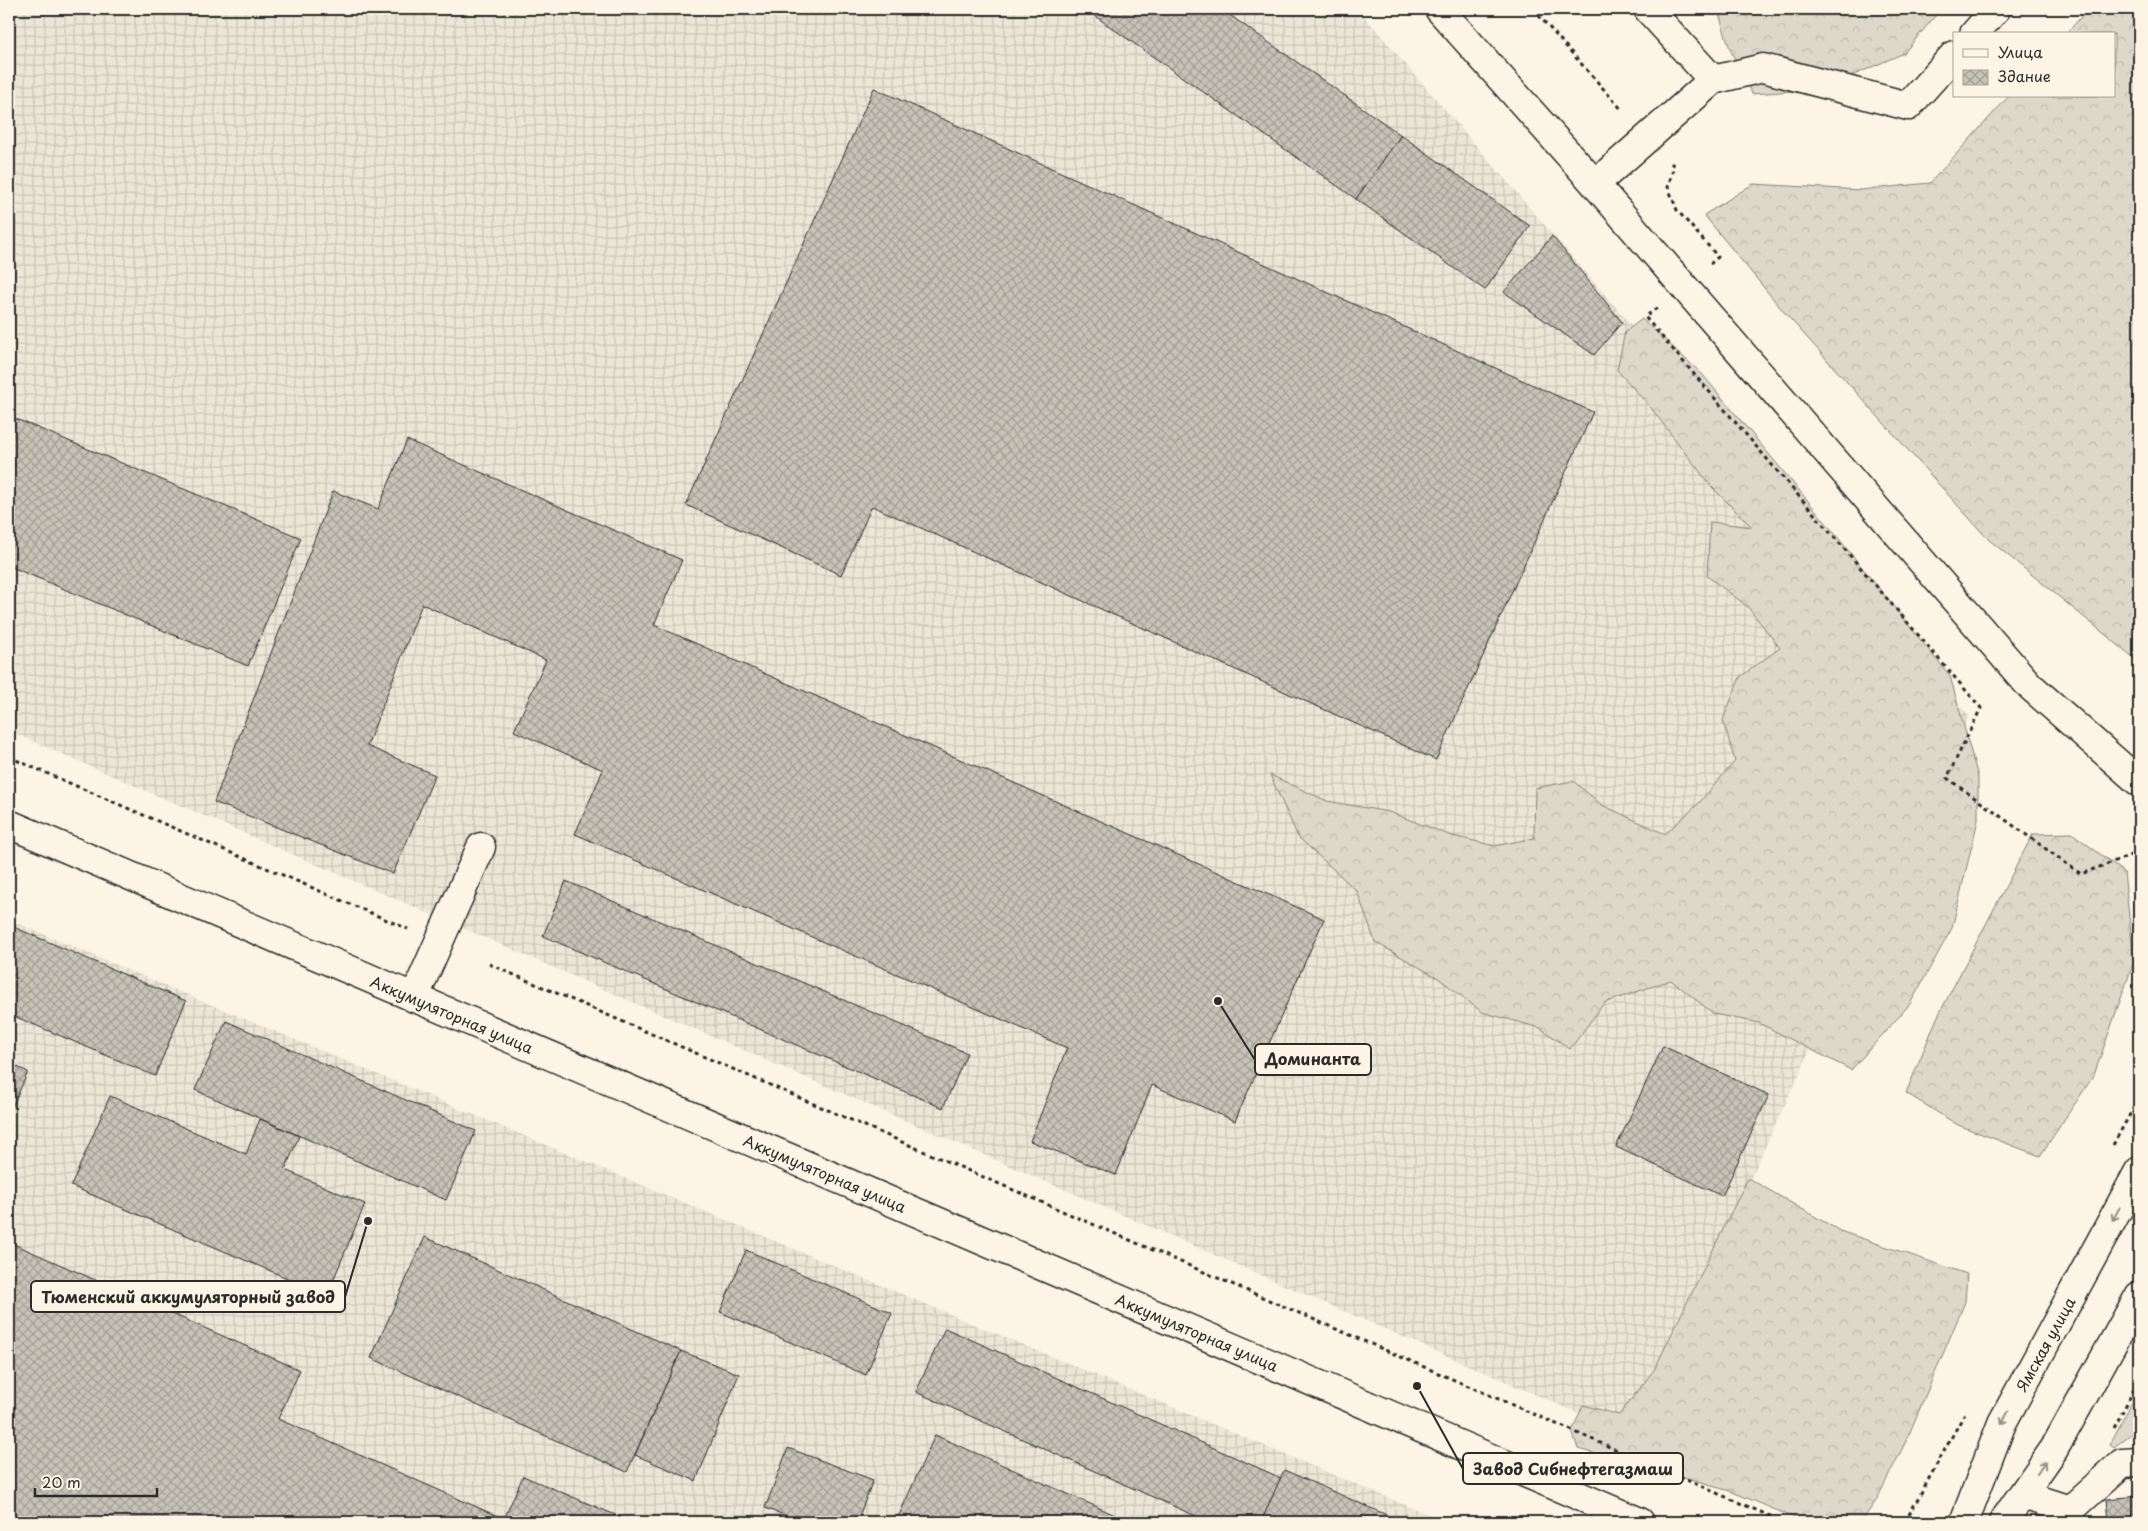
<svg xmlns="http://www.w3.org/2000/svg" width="2148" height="1531" font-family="'Playpen Sans',sans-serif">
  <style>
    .industrial { fill: url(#industrial-grid) }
    .grass { fill: #ded8ca; stroke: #84827a }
    .forest { fill: url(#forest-crowns); stroke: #84827a }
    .building { fill: url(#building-cross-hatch); stroke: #2b2b2b }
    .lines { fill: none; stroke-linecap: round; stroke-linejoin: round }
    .minor-casing { stroke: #2b2b2b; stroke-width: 31 }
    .major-casing { stroke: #2b2b2b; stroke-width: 31 }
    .path { stroke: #2b2b2b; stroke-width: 3; stroke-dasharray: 4 4; stroke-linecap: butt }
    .minor { stroke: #fcf5e5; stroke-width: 28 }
    .major { stroke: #fcf5e5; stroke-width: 28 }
    .oneway { stroke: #949088 }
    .labels { text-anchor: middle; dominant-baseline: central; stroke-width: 4; stroke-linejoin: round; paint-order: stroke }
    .street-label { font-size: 15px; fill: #2b2b2b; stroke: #fcf5e5 }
    .leader { fill: none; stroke: #2b2b2b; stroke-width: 2 }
    .callout-dot { fill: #2b2b2b; stroke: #fcf5e5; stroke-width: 2 }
    .callout { fill: #fcf5e5; stroke: #2b2b2b; stroke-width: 2 }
    .callout-label { font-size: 16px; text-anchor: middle; font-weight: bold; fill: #2b2b2b }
  </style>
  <defs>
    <pattern id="industrial-grid" width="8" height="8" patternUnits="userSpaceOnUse" patternTransform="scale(1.25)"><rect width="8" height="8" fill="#ece6d7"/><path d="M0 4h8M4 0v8" fill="none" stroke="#cbc5b9"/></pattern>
    <pattern id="forest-crowns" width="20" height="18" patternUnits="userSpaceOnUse" patternTransform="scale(1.25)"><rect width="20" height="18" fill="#ded8ca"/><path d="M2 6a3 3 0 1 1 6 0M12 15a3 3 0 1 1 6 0" fill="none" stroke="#bfbaae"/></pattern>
    <pattern id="building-cross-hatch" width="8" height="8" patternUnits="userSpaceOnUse" patternTransform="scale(1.25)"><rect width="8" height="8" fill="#c8c3b7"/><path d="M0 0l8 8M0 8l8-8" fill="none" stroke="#a39f95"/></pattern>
  </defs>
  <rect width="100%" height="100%" fill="#fcf5e5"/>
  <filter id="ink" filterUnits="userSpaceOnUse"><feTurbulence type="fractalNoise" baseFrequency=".02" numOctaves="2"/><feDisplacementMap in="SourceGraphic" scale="10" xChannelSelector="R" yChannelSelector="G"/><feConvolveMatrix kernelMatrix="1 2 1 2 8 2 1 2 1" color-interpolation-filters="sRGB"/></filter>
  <g filter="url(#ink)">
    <g class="industrial">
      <path d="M9,9H1358L1969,716L1800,1072L1631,1436L9,731Z"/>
      <path d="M9,920L1446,1522H9Z"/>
    </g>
    <path class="grass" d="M2139,1389V1428L2114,1447L2110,1444Z"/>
    <g class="forest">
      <path d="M1720,9H1941L1904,53L1822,89L1752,94L1730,49L1718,11Z"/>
      <path d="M2088,9H2139V662L1988,539L1784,312L1704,215L1753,184L1861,190L1930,183L2009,96H2114V34H2066Z"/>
      <path d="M1642,319L1702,374L1818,513L1950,676L1978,777V820L1952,928L1910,1004L1851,1070L1759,1023L1714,1014L1671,980L1604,1003L1570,1049L1540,1028L1482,1012L1438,978L1375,942L1357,891L1298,837L1270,775L1327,801L1389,812L1449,835L1495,846L1534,838L1535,788L1573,781L1602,805L1665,834L1699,803L1735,761L1723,720L1740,677L1780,648L1747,606L1707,576L1710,522L1752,527L1710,485L1651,408L1617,370L1625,332Z"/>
      <path d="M2072,833L2124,872L2134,961L2094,1075L2040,1156L1958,1125L1906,1093L1937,1018L2033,834Z"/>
      <path d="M1748,1178L1840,1231L1967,1274L1965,1302L1907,1439L1876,1501L1861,1522H1813L1800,1520L1730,1491L1578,1449L1572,1431L1583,1405L1619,1415L1654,1370Z"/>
    </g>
    <g class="building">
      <path d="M1085,9H1221L1401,135L1356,199Z"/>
      <path d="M874,88L1593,412L1436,760L872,506L841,575L686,505Z"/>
      <path d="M1401,135L1530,226L1485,290L1356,199Z"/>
      <path d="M1552,236L1622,322L1594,355L1504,292Z"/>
      <path d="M9,416L301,538L248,666L9,566Z"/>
      <path d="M407,440L682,560L654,625L1324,919L1235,1121L1152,1085L1116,1175L1030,1141L1067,1048L575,834L603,770L514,731L546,660L422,604L367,746L435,775L393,874L214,802L333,491L378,509Z"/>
      <path d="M566,881L967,1053L943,1108L543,936Z"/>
      <path d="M9,925L186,1001L155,1076L9,1014Z"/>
      <path d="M226,1021L476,1131L446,1200L195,1090Z"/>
      <path d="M1663,1046L1769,1095L1722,1196L1616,1147Z"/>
      <path d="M9,1063L28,1072L9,1114Z"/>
      <path d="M110,1096L246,1154L260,1119L299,1136L285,1170L365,1204L327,1295L71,1186Z"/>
      <path d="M425,1237L681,1351L627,1472L371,1358Z"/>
      <path d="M9,1242L300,1370L278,1419L504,1519L523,1476L632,1522H9Z"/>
      <path d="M746,1250L892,1313L866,1375L720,1312Z"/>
      <path d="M945,1328L1281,1478L1261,1522H1209L916,1392Z"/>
      <path d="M681,1351L739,1374L696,1481L635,1455Z"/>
      <path d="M935,1435L1131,1522H896Z"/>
      <path d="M788,1448L873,1480L857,1522H803L765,1508Z"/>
      <path d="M1284,1470L1396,1519L1395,1522H1261Z"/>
      <path d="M2139,1496V1522H2109L2107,1499Z"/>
    </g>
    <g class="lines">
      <g class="minor-casing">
        <g id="minor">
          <path d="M1439,9L1595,184L2029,685L2139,782"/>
          <path d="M1648,9L1713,80"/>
          <path d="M1974,34L1996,9"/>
          <path d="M1595,184L1713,80L1763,68L1908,106L1954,55"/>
          <path d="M9,824L1640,1522"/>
          <path d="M414,998L481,847"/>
          <path d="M2023,1495L2070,1510L2122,1463L2139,1462"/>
        </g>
      </g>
      <g class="major-casing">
        <g id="major">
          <path d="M1964,1522L2002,1423L2139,1171"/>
          <path d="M2003,1522L2054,1449L2139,1296"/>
        </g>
      </g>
      <g class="path">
        <path d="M1533,9L1623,111"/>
        <path d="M1671,163L1674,166L1668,187L1677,210L1718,257L1710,264"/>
        <path d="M1657,308L1645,317L1981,708L1947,778L2081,874L2139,852"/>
        <path d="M9,757L408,929"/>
        <path d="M489,964L1784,1522"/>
        <path d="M2113,1145L2139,1098"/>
        <path d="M2114,1428L2139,1380"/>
        <path d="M1905,1522L1965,1413"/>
      </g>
      <use href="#minor" class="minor"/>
      <use href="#major" class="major"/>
    </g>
    <defs><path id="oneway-shaft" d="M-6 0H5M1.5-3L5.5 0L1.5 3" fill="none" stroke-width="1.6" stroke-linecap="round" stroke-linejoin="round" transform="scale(1.25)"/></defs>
    <g class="oneway">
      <use href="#oneway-shaft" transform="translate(2116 1214) rotate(119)"/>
      <use href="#oneway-shaft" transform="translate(2005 1418) rotate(117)"/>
      <use href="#oneway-shaft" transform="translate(2041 1468) rotate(-56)"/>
    </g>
  </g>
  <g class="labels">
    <g class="street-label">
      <text transform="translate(452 1014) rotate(23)">Аккумуляторная улица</text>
      <text transform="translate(825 1173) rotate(23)">Аккумуляторная улица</text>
      <text transform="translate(1197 1332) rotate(23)">Аккумуляторная улица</text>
      <text transform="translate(2045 1344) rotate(-61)">Ямская улица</text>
    </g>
  </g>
  <path class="leader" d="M1218 1001L1255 1060M368 1221L345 1297M1417 1386L1463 1469"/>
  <g class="callout-dot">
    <circle cx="1218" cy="1001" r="5"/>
    <circle cx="368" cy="1221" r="5"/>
    <circle cx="1417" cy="1386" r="5"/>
  </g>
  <g class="callout">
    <rect x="1255" y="1044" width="116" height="31" rx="5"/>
    <rect x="31" y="1281" width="314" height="31" rx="5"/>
    <rect x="1463" y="1453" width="220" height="31" rx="5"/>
  </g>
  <g class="callout-label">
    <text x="1313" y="1065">Доминанта</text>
    <text x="188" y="1303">Тюменский аккумуляторный завод</text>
    <text x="1573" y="1475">Завод Сибнефтегазмаш</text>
  </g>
  <rect width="2148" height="1531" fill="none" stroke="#fcf5e5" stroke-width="30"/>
  <rect x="15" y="15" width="2118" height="1501" fill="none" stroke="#2b2b2b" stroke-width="2" filter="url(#ink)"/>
  <rect x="1953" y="32" width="162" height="65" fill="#fcf5e5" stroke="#a8a49b"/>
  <rect x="1963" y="49" width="25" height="8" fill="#fcf5e5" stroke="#a8a49b"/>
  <text x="1998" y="58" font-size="15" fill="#2b2b2b">Улица</text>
  <rect x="1963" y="70" width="25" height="15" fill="url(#building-cross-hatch)" stroke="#a8a49b"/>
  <text x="1998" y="82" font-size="15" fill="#2b2b2b">Здание</text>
  <path d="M35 1488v8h122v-8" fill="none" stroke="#2b2b2b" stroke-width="2.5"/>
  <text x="42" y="1488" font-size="15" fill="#2b2b2b" stroke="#fcf5e5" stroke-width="4" paint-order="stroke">20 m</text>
</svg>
